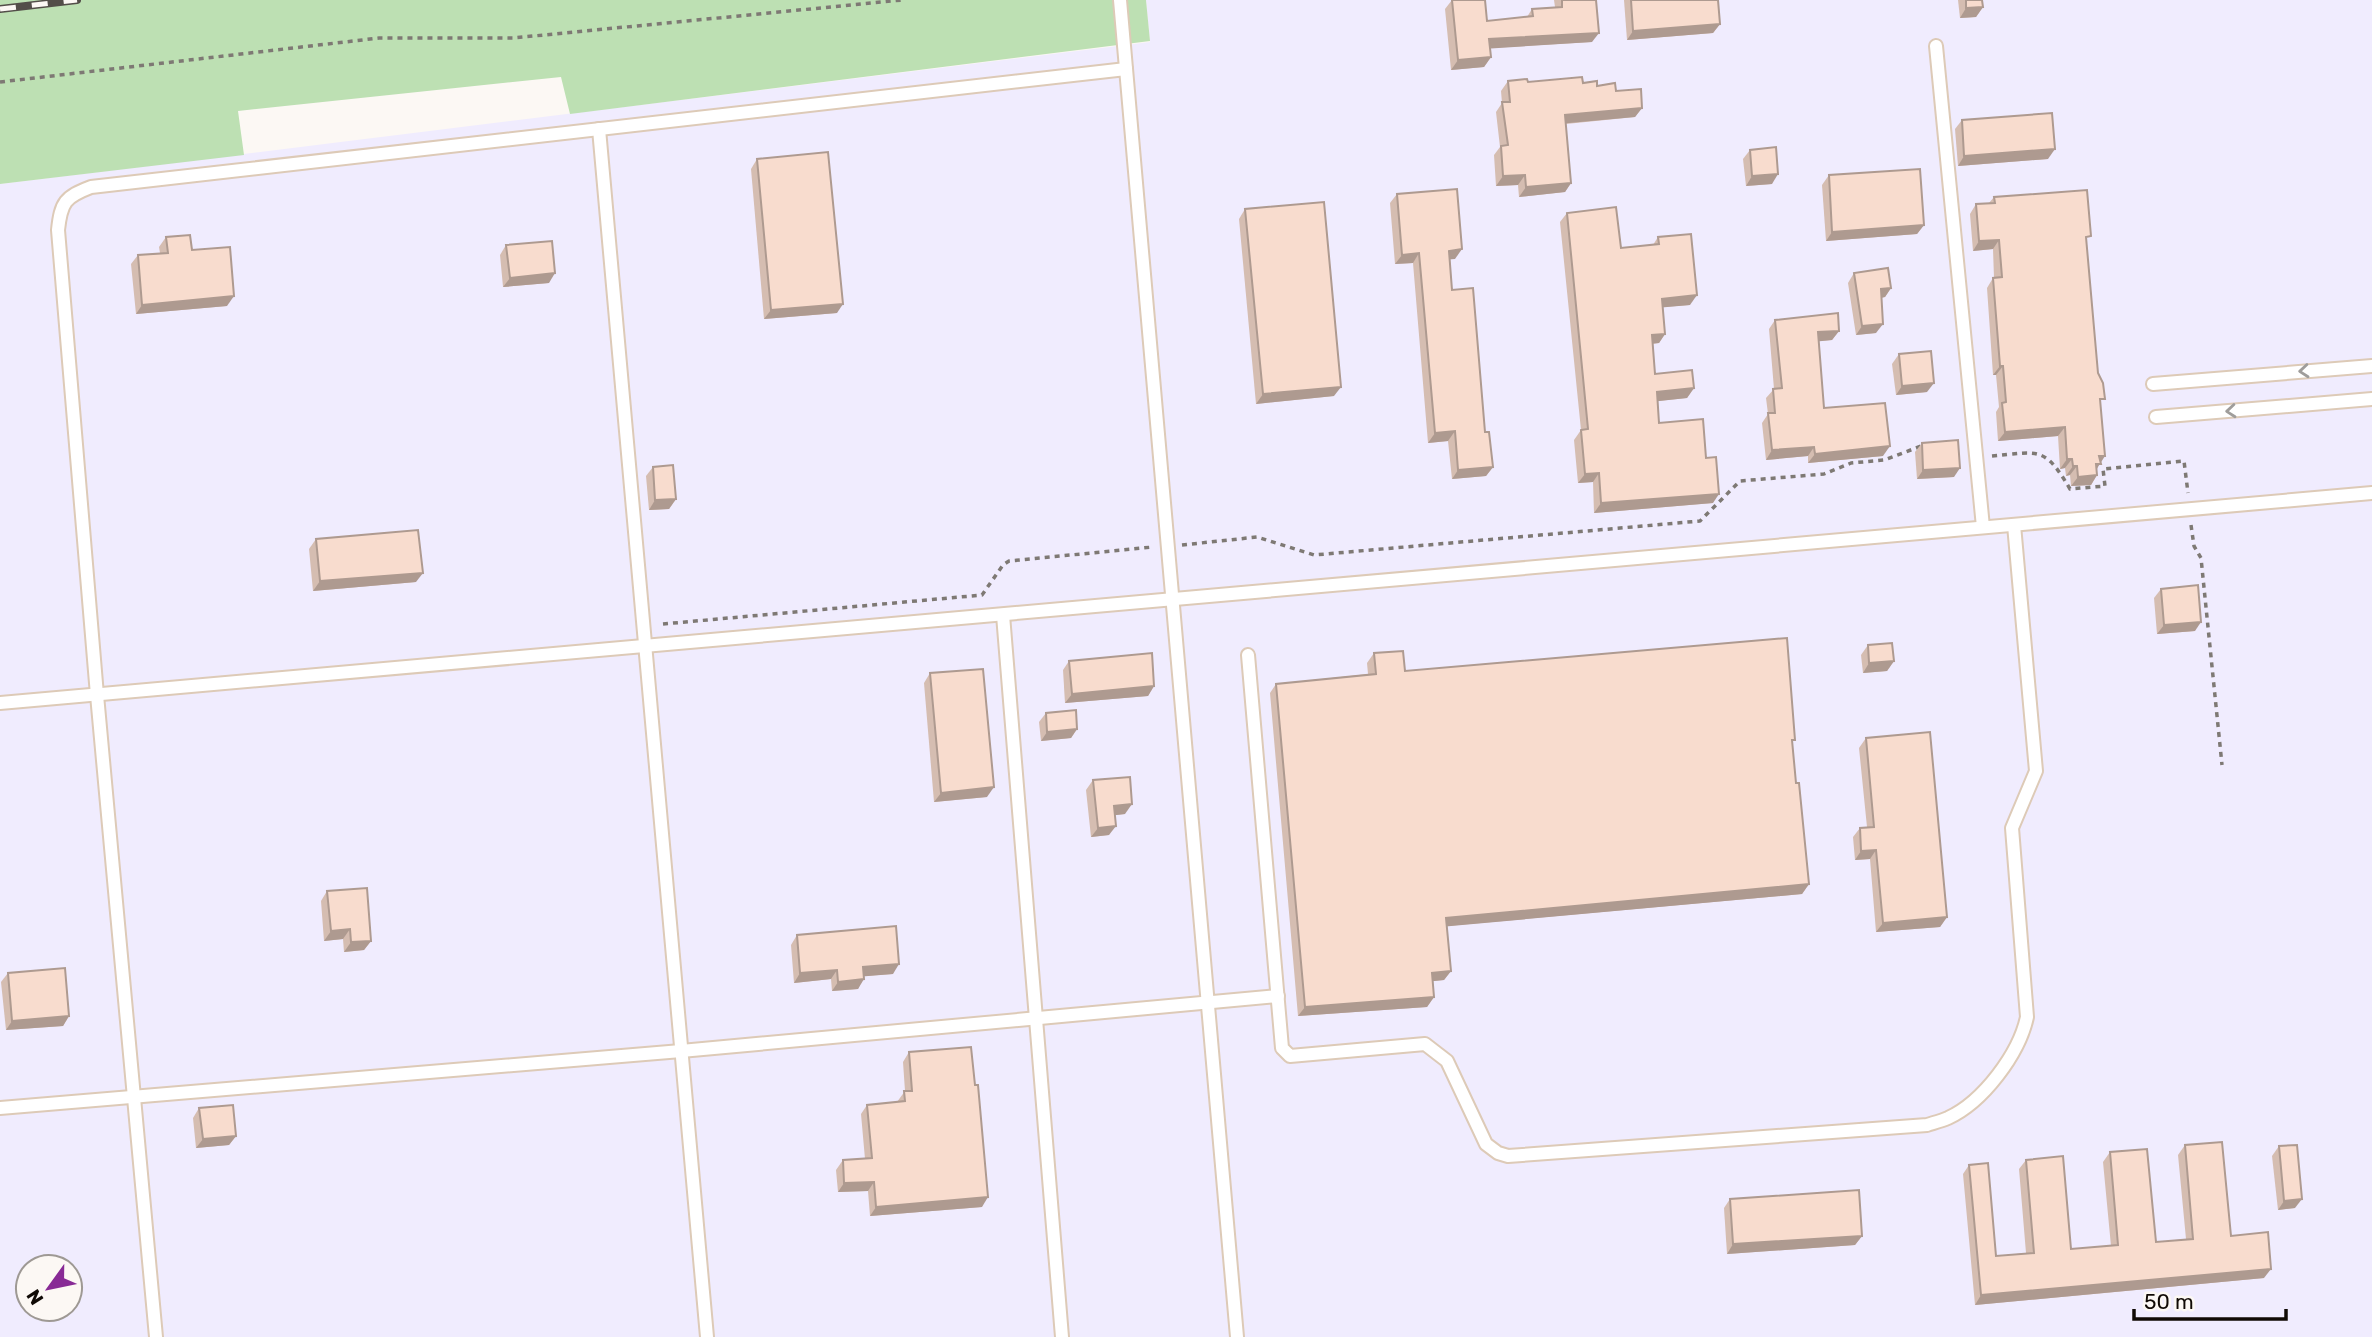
<svg xmlns="http://www.w3.org/2000/svg" width="2372" height="1337" font-family="Rubik,sans-serif">
  <style>
    .industrial { fill: #f0ecfe; fill-rule: evenodd }
    .green { fill: #bde0b3 }
    .lines { fill: none; stroke-linecap: round; stroke-linejoin: round }
    .service-casing { stroke: #ddcab7; stroke-width: 16 }
    .path { stroke: #7e7974; stroke-width: 3.5; stroke-dasharray: 5 5; stroke-linecap: butt }
    .service { stroke: #fff; stroke-width: 12 }
    .rail-casing { stroke: #534e49; stroke-width: 8 }
    .rail { stroke: #fcf8f4; stroke-width: 5; stroke-dasharray: 16; stroke-linecap: butt }
    .wall { fill: #d5bdb1 }
    .shaded-wall { fill: #ae9a90 }
    .building { fill: #f8dcce; stroke: #ae9a90; stroke-width: 2 }
    .oneway { stroke: #9f9d9b }
  </style>
  <rect width="100%" height="100%" fill="#fcf8f4"/>
  <path class="industrial" d="M1146,0H2372V1337H0V184L1150,42ZM28,1267H70V1309H28Z"/>
  <path class="green" d="M0,0H1146L1150,41L570,114L561,77L238,111L244,155L0,184Z"/>
  <g class="lines">
    <g class="service-casing">
      <g id="service">
        <path d="M1120,0L1237,1337"/>
        <path d="M1936,46L1983,527"/>
        <path d="M599,129L707,1337"/>
        <path d="M2153,384L2372,366"/>
        <path d="M2156,417L2372,399"/>
        <path d="M1003,615L1062,1337"/>
        <path d="M1248,655L1282,1048L1290,1056L1425,1044L1447,1061L1486,1144L1498,1153L1508,1156L1927,1125C1933,1123 1941,1121 1948,1118C1983,1102 2019,1054 2027,1017L2012,828L2036,771L2014,525"/>
        <path d="M0,703L2372,493"/>
        <path d="M0,1108L681,1051L1278,996"/>
        <path d="M156,1337L97,695L58,230C61,202 65,197 91,187L1126,69"/>
      </g>
    </g>
    <g class="path">
      <path d="M0,82L379,38H513L902,0"/>
      <path d="M1992,456C2039,452 2044,445 2070,489L2105,486L2103,469L2184,461L2188,493"/>
      <path d="M2191,525L2194,546L2201,558L2222,765"/>
      <path d="M1182,545L1257,537L1314,555L1700,521L1740,481L1824,474L1851,463L1884,460L1924,445"/>
      <path d="M663,624L982,595L1003,565L1009,561L1153,547"/>
    </g>
    <use href="#service" class="service"/>
    <g class="rail-casing">
      <path id="rail" d="M0,9L77,0"/>
    </g>
    <use href="#rail" class="rail"/>
  </g>
  <g class="wall">
    <path d="M1452,0L1487,21L1527,17L1532,9L1555,7L1554,0H1596L1592,42L1490,48L1491,57L1484,67L1451,70L1445,9Z"/>
    <path d="M1624,0H1718L1720,24L1713,33L1627,40Z"/>
    <path d="M1958,0H1982L1983,7L1976,17L1960,18Z"/>
    <path d="M1508,81L1583,83L1616,91L1642,108L1635,117L1566,124L1571,183L1565,192L1519,197L1518,185L1496,186L1494,155L1500,147L1496,112L1502,103L1501,91Z"/>
    <path d="M1962,120L2048,159L1958,166L1955,129Z"/>
    <path d="M1750,150L1772,184L1746,186L1743,159Z"/>
    <path d="M757,159L837,313L764,319L751,169Z"/>
    <path d="M1829,175L1924,225L1917,234L1826,241L1822,185Z"/>
    <path d="M1397,194L1455,259H1450L1452,290L1493,467L1486,476L1452,479L1448,441L1428,443L1413,263L1395,264L1390,203Z"/>
    <path d="M1994,197L2086,242L2100,405V462L2097,469V475L2091,485L2071,486L2070,475L2066,476L2065,468L2060,469L2058,436L1998,441L1996,412L1999,407L1996,375H1993L1987,288L1993,278H1994L1993,249L1973,251L1970,214L1976,204L1989,203Z"/>
    <path d="M1245,209L1334,396L1256,404L1239,219Z"/>
    <path d="M1567,213L1621,248L1653,245L1658,237L1690,305L1663,307L1665,334L1659,343L1653,344L1655,374L1694,388L1687,398L1658,401L1659,423L1706,458L1713,503L1594,513L1593,482L1578,483L1574,440L1581,430L1560,222Z"/>
    <path d="M166,237L192,250L227,306L136,314L131,264L138,255L160,253L159,247Z"/>
    <path d="M506,245L549,283L503,287L500,255Z"/>
    <path d="M1854,273L1891,288L1885,297L1881,298L1876,333L1856,335L1848,283Z"/>
    <path d="M1775,320L1839,331L1832,340L1819,341L1824,408L1883,456L1808,463V456L1766,460L1762,423L1768,414L1766,398L1774,389L1769,329Z"/>
    <path d="M1899,354L1927,392L1896,395L1892,364Z"/>
    <path d="M1922,443L1954,477L1917,479L1915,452Z"/>
    <path d="M653,467L676,499L669,509L649,510L646,476Z"/>
    <path d="M316,539L416,582L313,591L309,549Z"/>
    <path d="M2161,589L2195,631L2157,634L2154,598Z"/>
    <path d="M1868,645L1894,661L1887,671L1863,673L1861,655Z"/>
    <path d="M1374,653L1405,671L1792,745L1796,783L1809,884L1802,894L1447,926L1451,971L1444,980L1433,981L1434,997L1427,1007L1298,1016L1270,693L1276,684L1368,674L1367,663Z"/>
    <path d="M1069,661L1154,686L1148,696L1065,703L1063,670Z"/>
    <path d="M930,673L987,797L934,802L924,683Z"/>
    <path d="M1046,713L1077,729L1071,738L1041,741L1039,722Z"/>
    <path d="M1866,738L1947,917L1940,927L1876,932L1870,859L1855,860L1853,837L1860,828L1867,827L1859,748Z"/>
    <path d="M1093,780L1125,814L1115,815L1109,835L1091,837L1086,790Z"/>
    <path d="M327,891L371,941L364,950L344,952L343,939L324,941L321,901Z"/>
    <path d="M797,935L893,974L864,976L858,989L832,991L831,979L794,983L791,945Z"/>
    <path d="M8,973L69,1016L63,1026L6,1030L1,982Z"/>
    <path d="M909,1052L982,1207L870,1216L868,1191L838,1192L836,1170L843,1160L865,1159L861,1114L867,1105L897,1102L905,1091L903,1062Z"/>
    <path d="M199,1108L236,1136L229,1145L196,1148L193,1118Z"/>
    <path d="M2185,1145L2231,1236L2264,1278L1975,1305L1963,1174L1969,1165L1996,1256L2026,1253L2019,1169L2026,1160L2071,1249L2111,1246L2103,1162L2110,1152L2156,1242L2186,1239L2178,1155Z"/>
    <path d="M2279,1146L2295,1208L2278,1210L2272,1156Z"/>
    <path d="M1730,1199L1862,1236L1855,1245L1727,1254L1724,1208Z"/>
  </g>
  <g class="shaded-wall">
    <path d="M1983,7L1976,17L1960,18L1966,8Z"/>
    <path d="M1720,24L1713,33L1627,40L1633,31Z"/>
    <path d="M1599,33L1592,42L1483,49L1489,39Z"/>
    <path d="M1491,57L1484,67L1451,70L1458,60Z"/>
    <path d="M1642,108L1635,117L1558,124L1565,115Z"/>
    <path d="M2055,149L2048,159L1958,166L1964,156Z"/>
    <path d="M1778,174L1772,184L1746,186L1752,176Z"/>
    <path d="M1525,175L1518,185L1496,186L1503,176Z"/>
    <path d="M1571,183L1565,192L1519,197L1526,187Z"/>
    <path d="M1924,225L1917,234L1826,241L1832,232Z"/>
    <path d="M1999,240L1993,249L1973,251L1979,241Z"/>
    <path d="M1462,249L1455,259L1442,260L1449,251Z"/>
    <path d="M1419,253L1413,263L1395,264L1402,255Z"/>
    <path d="M555,273L549,283L503,287L510,278Z"/>
    <path d="M1891,288L1885,297L1874,299L1881,289Z"/>
    <path d="M1697,295L1690,305L1656,308L1662,299Z"/>
    <path d="M234,296L227,306L136,314L142,305Z"/>
    <path d="M843,304L837,313L764,319L771,310Z"/>
    <path d="M1883,324L1876,333L1856,335L1862,326Z"/>
    <path d="M1839,331L1832,340L1812,342L1818,332Z"/>
    <path d="M1665,334L1659,343L1646,344L1652,335Z"/>
    <path d="M2000,366H2003L1996,375H1993Z"/>
    <path d="M1934,383L1927,392L1896,395L1902,386Z"/>
    <path d="M1341,387L1334,396L1256,404L1263,394Z"/>
    <path d="M1694,388L1687,398L1650,402L1657,392Z"/>
    <path d="M2065,427L2058,436L1998,441L2005,432Z"/>
    <path d="M1455,431L1448,441L1428,443L1435,433Z"/>
    <path d="M1890,446L1883,456L1808,463L1815,454Z"/>
    <path d="M1814,447L1808,456L1766,460L1772,450Z"/>
    <path d="M2099,456H2105L2094,473Z"/>
    <path d="M2067,459H2072L2065,468L2060,469Z"/>
    <path d="M2073,466H2077L2070,475L2066,476Z"/>
    <path d="M1493,467L1486,476L1452,479L1458,470Z"/>
    <path d="M1960,468L1954,477L1917,479L1923,470Z"/>
    <path d="M1599,473L1593,482L1578,483L1585,474Z"/>
    <path d="M2097,475L2091,485L2071,486L2078,477Z"/>
    <path d="M1719,494L1713,503L1594,513L1601,503Z"/>
    <path d="M676,499L669,509L649,510L655,500Z"/>
    <path d="M423,573L416,582L313,591L320,581Z"/>
    <path d="M2201,622L2195,631L2157,634L2164,625Z"/>
    <path d="M1894,661L1887,671L1863,673L1869,663Z"/>
    <path d="M1154,686L1148,696L1065,703L1072,694Z"/>
    <path d="M1077,729L1071,738L1041,741L1047,732Z"/>
    <path d="M994,787L987,797L934,802L941,793Z"/>
    <path d="M1132,804L1125,814L1108,816L1114,806Z"/>
    <path d="M1116,826L1109,835L1091,837L1098,828Z"/>
    <path d="M1876,850L1870,859L1855,860L1861,851Z"/>
    <path d="M1809,884L1802,894L1440,927L1446,918Z"/>
    <path d="M1947,917L1940,927L1876,932L1883,923Z"/>
    <path d="M350,929L343,939L324,941L331,931Z"/>
    <path d="M371,941L364,950L344,952L351,942Z"/>
    <path d="M899,964L893,974L856,977L863,967Z"/>
    <path d="M837,970L831,979L794,983L800,973Z"/>
    <path d="M1451,971L1444,980L1425,982L1432,973Z"/>
    <path d="M864,979L858,989L832,991L838,982Z"/>
    <path d="M1434,997L1427,1007L1298,1016L1305,1007Z"/>
    <path d="M69,1016L63,1026L6,1030L12,1021Z"/>
    <path d="M236,1136L229,1145L196,1148L203,1139Z"/>
    <path d="M874,1182L868,1191L838,1192L844,1183Z"/>
    <path d="M988,1197L982,1207L870,1216L876,1207Z"/>
    <path d="M2302,1199L2295,1208L2278,1210L2284,1201Z"/>
    <path d="M1862,1236L1855,1245L1727,1254L1733,1244Z"/>
    <path d="M2271,1269L2264,1278L1975,1305L1981,1295Z"/>
  </g>
  <g class="building">
    <path d="M1452,0H1485L1487,21L1533,16L1532,9L1562,7V0H1596L1599,33L1489,39L1491,57L1458,60Z"/>
    <path d="M1631,0H1718L1720,24L1633,31Z"/>
    <path d="M1966,0H1982L1983,7L1966,8Z"/>
    <path d="M1582,77L1583,83L1597,81V86L1615,83L1616,91L1641,89L1642,108L1565,115L1571,183L1526,187L1525,175L1503,176L1501,146L1508,145L1502,102H1510L1508,81L1527,79L1528,82Z"/>
    <path d="M2052,113L2055,149L1964,156L1962,120Z"/>
    <path d="M1776,147L1778,174L1752,176L1750,150Z"/>
    <path d="M828,152L843,304L771,310L757,159Z"/>
    <path d="M1920,169L1924,225L1832,232L1829,175Z"/>
    <path d="M1457,189L1462,249L1449,251L1452,290L1473,288L1485,432H1489L1493,467L1458,470L1455,431L1435,433L1419,253L1402,255L1397,194Z"/>
    <path d="M2087,190L2091,236L2086,237L2098,373L2103,383L2105,399H2100L2105,456H2099L2101,464H2096L2097,475L2078,477L2077,466H2073L2072,459H2067L2065,427L2005,432L2002,403L2006,402L2003,366H2000L1993,278L2002,277L1999,240L1979,241L1976,204L1995,203L1994,197Z"/>
    <path d="M1324,202L1341,387L1263,394L1245,209Z"/>
    <path d="M1616,207L1621,248L1659,244L1658,237L1691,234L1697,295L1662,299L1665,334L1652,335L1655,374L1692,370L1694,388L1657,392L1659,423L1703,419L1706,458L1716,457L1719,494L1601,503L1599,473L1585,474L1581,430L1588,429L1567,213Z"/>
    <path d="M190,235L192,250L230,247L234,296L142,305L138,255L168,253L166,237Z"/>
    <path d="M552,241L555,273L510,278L506,245Z"/>
    <path d="M1888,268L1891,288L1881,289L1883,324L1862,326L1854,273Z"/>
    <path d="M1838,313L1839,331L1818,332L1824,408L1885,403L1890,446L1815,454L1814,447L1772,450L1768,413H1775L1773,389L1782,388L1775,320Z"/>
    <path d="M1931,351L1934,383L1902,386L1899,354Z"/>
    <path d="M1958,440L1960,468L1923,470L1922,443Z"/>
    <path d="M673,465L676,499L655,500L653,467Z"/>
    <path d="M418,530L423,573L320,581L316,539Z"/>
    <path d="M2198,585L2201,622L2164,625L2161,589Z"/>
    <path d="M1787,638L1795,740H1792L1796,783H1799L1809,884L1446,918L1451,971L1432,973L1434,997L1305,1007L1276,684L1376,674L1374,653L1403,651L1405,671Z"/>
    <path d="M1892,643L1894,661L1869,663L1868,645Z"/>
    <path d="M1152,653L1154,686L1072,694L1069,661Z"/>
    <path d="M983,669L994,787L941,793L930,673Z"/>
    <path d="M1076,710L1077,729L1047,732L1046,713Z"/>
    <path d="M1930,732L1947,917L1883,923L1876,850L1861,851L1860,828L1874,827L1866,738Z"/>
    <path d="M1130,777L1132,804L1114,806L1116,826L1098,828L1093,780Z"/>
    <path d="M367,888L371,941L351,942L350,929L331,931L327,891Z"/>
    <path d="M896,926L899,964L863,967L864,979L838,982L837,970L800,973L797,935Z"/>
    <path d="M65,968L69,1016L12,1021L8,973Z"/>
    <path d="M971,1047L975,1085H978L988,1197L876,1207L874,1182L844,1183L843,1160L872,1158L867,1105L905,1101L904,1091H912L909,1052Z"/>
    <path d="M233,1105L236,1136L203,1139L199,1108Z"/>
    <path d="M2222,1142L2231,1236L2268,1232L2271,1269L1981,1295L1969,1165L1988,1163L1996,1256L2034,1253L2026,1160L2063,1156L2071,1249L2118,1245L2110,1152L2147,1149L2156,1242L2193,1239L2185,1145Z"/>
    <path d="M2297,1145L2302,1199L2284,1201L2279,1146Z"/>
    <path d="M1859,1190L1862,1236L1733,1244L1730,1199Z"/>
  </g>
  <defs><path id="oneway-chevron" d="M-2-3.5L2.5 0L-2 3.5" fill="none" stroke-width="1.6" stroke-linecap="round" stroke-linejoin="round" transform="scale(1.75)"/></defs>
  <g class="oneway">
    <use href="#oneway-chevron" transform="translate(2304 371) rotate(175)"/>
    <use href="#oneway-chevron" transform="translate(2231 411) rotate(175)"/>
  </g>
  <g transform="translate(49 1288) rotate(237)"><circle r="33" fill="#fcf8f4" stroke="#9e9994" stroke-width="2"/>
  <path d="M0-5L12 26L0 18L-12 26Z" fill="#882a95"/>
  <text y="-10" font-size="19" font-weight="bold" text-anchor="middle" fill="#100a05">N</text>
  </g>
  <path d="M2134 1309v10h152v-10" fill="none" stroke="#100a05" stroke-width="3.5"/>
  <text x="2144" y="1309" font-size="21" fill="#100a05" stroke="#fcf8f4" stroke-width="5" paint-order="stroke">50 m</text>
</svg>
